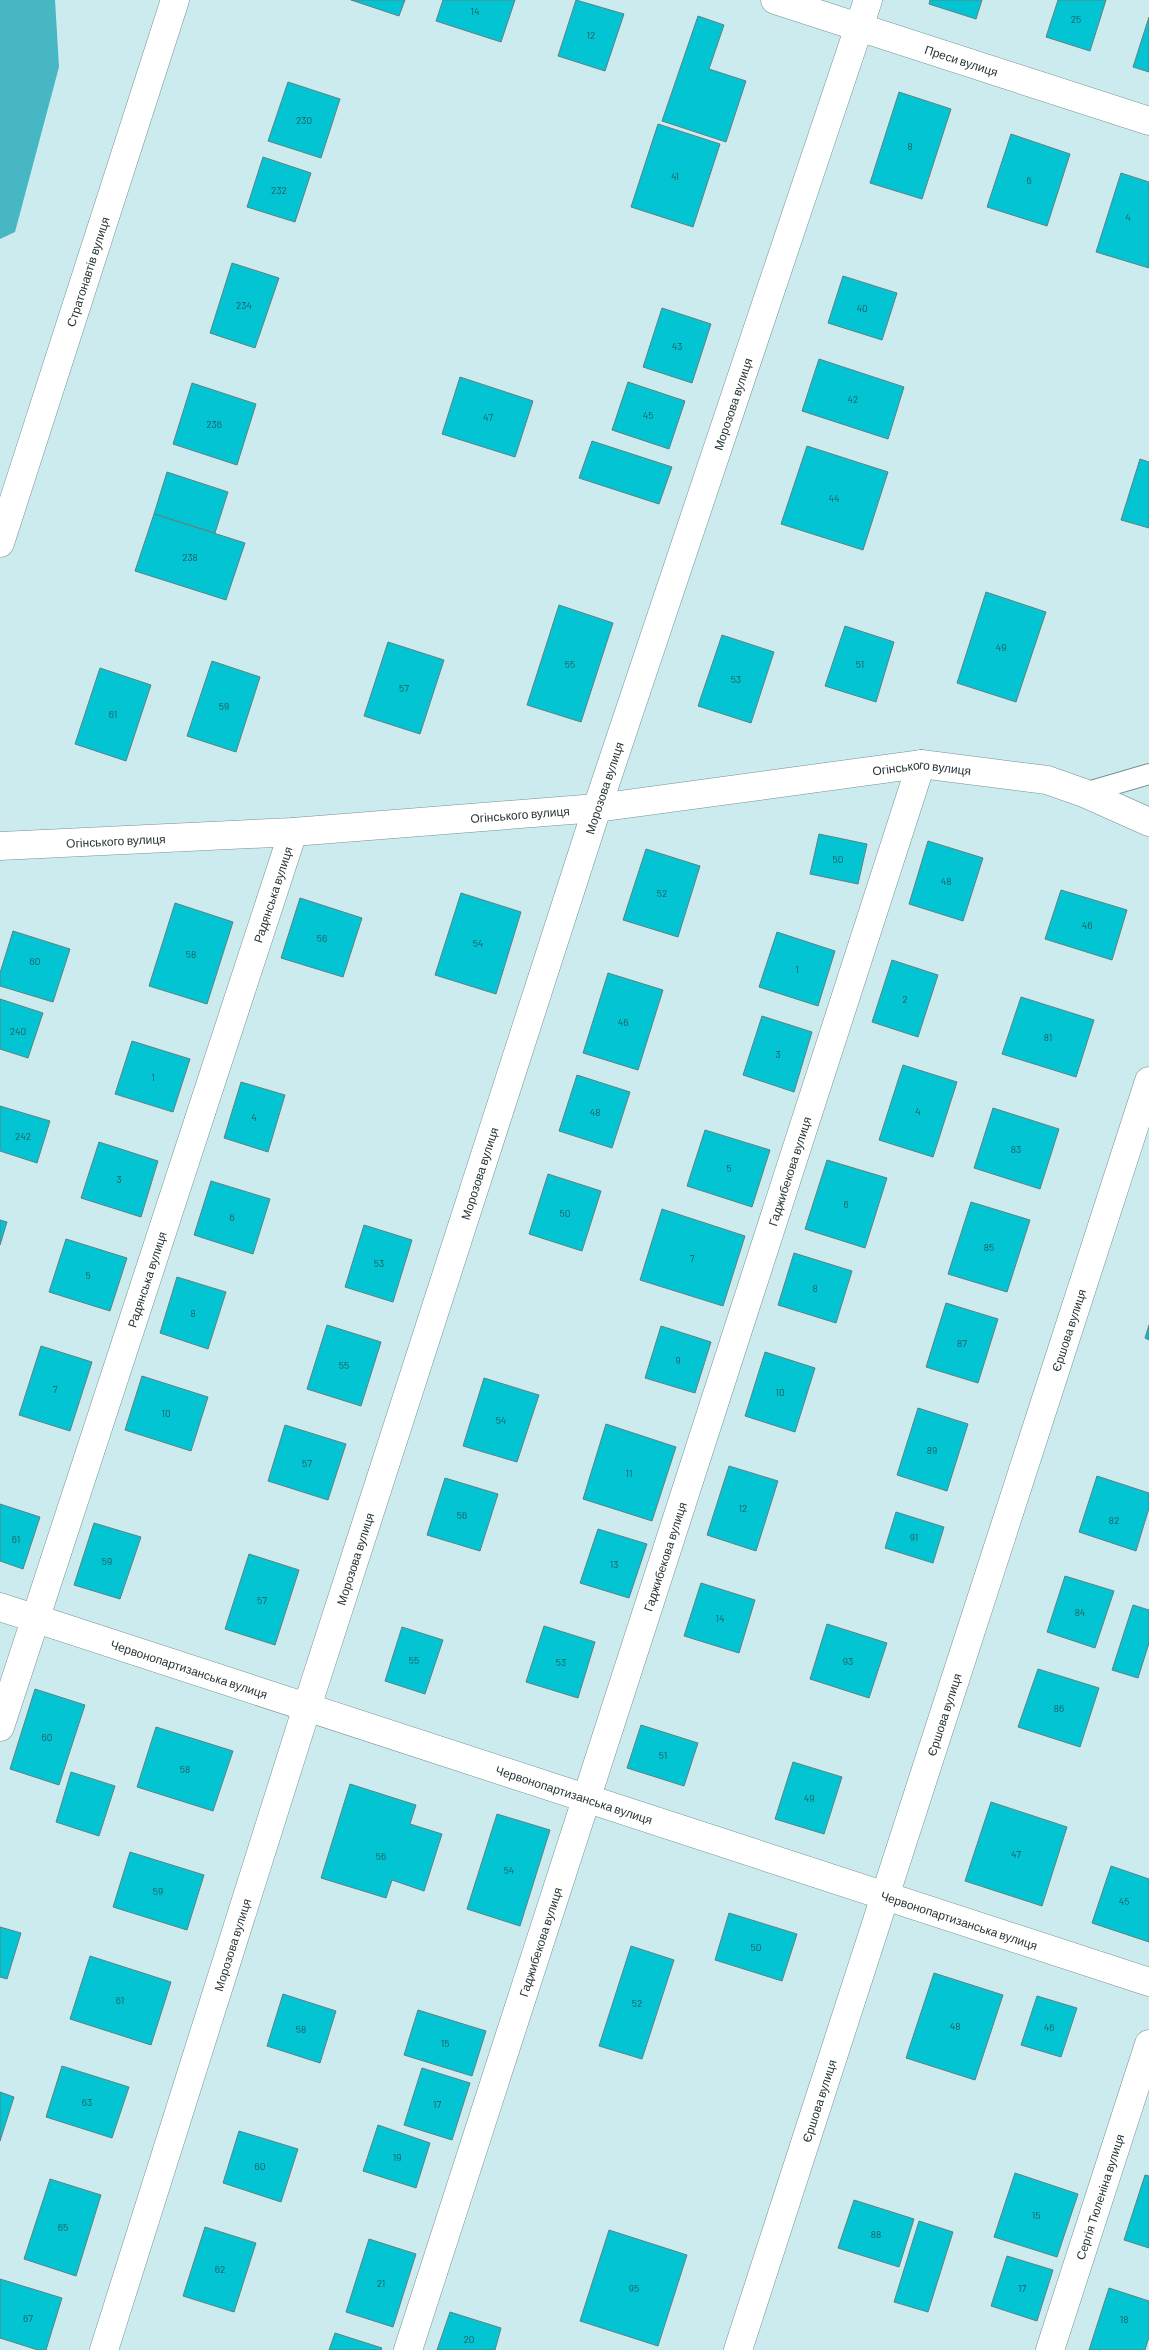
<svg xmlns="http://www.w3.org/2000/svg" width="1149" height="2350" font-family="Barlow,sans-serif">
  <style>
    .forest { fill: #47b8c3 }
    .building { fill: #03c4d2; stroke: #628083 }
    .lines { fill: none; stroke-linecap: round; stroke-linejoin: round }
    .service-casing { stroke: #749295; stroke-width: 22 }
    .minor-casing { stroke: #749295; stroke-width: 29 }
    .primary-casing { stroke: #749295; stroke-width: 29 }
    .service { stroke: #fff; stroke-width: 20 }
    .minor { stroke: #fff; stroke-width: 28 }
    .primary { stroke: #fff; stroke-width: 28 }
    .labels { text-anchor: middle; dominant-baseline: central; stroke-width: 5; stroke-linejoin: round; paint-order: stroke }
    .number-label { font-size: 10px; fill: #20595e }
    .street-label { font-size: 12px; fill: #293537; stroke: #d8f8fb }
  </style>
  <rect width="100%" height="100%" fill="#cbebee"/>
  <path class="forest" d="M0,0H55L59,67L15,232L0,239Z"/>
  <g class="building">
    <path d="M351,0H405L399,16Z"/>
    <path d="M443,0H515L501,42L436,21Z"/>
    <path d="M576,0L624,14L605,71L558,56Z"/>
    <path d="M930,0H982L976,19L929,4Z"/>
    <path d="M1058,0H1106L1090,51L1046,37Z"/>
    <path d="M698,16L724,25L709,69L746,81L726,142L662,121Z"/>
    <path d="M1149,17V72L1133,67Z"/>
    <path d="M288,82L340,99L321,158L268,141Z"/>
    <path d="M899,92L951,109L922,199L870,183Z"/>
    <path d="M658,124L720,144L693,227L631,207Z"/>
    <path d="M1011,134L1070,154L1047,226L987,207Z"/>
    <path d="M263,157L311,173L295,222L247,207Z"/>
    <path d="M1121,173L1149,182V268L1096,252Z"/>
    <path d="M232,263L279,278L255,348L210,333Z"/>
    <path d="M843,276L897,293L882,340L828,323Z"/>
    <path d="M662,308L711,324L692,383L643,367Z"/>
    <path d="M819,359L904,387L888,439L802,411Z"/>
    <path d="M460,377L533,401L515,457L442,434Z"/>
    <path d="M628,382L685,401L669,449L612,430Z"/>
    <path d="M192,383L256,404L237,465L173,444Z"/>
    <path d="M592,441L672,467L659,504L579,478Z"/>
    <path d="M807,446L888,472L863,550L781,524Z"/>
    <path d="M1140,459L1149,462V528L1121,520Z"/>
    <path d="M167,472L228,492L215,533L154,514Z"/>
    <path d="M154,514L245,543L226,600L135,571Z"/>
    <path d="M986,592L1046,612L1016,702L957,683Z"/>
    <path d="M559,605L613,623L581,722L527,705Z"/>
    <path d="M845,626L894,642L876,702L825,686Z"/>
    <path d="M722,635L774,652L751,723L698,706Z"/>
    <path d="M388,642L444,660L420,734L364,716Z"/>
    <path d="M212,661L260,677L236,752L187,736Z"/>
    <path d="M100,668L151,685L126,761L75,744Z"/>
    <path d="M819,834L867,844L858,884L810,874Z"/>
    <path d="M928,841L983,858L963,921L909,904Z"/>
    <path d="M646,849L700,866L678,937L623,920Z"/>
    <path d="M1061,890L1127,910L1112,960L1045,939Z"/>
    <path d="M461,893L521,912L496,994L435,975Z"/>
    <path d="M300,898L362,918L343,977L281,958Z"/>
    <path d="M175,903L233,922L207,1004L149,986Z"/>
    <path d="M13,931L70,949L53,1002L0,986V973Z"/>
    <path d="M777,932L835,951L818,1006L759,987Z"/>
    <path d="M892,960L938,975L918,1037L872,1022Z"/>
    <path d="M608,973L663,990L638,1070L583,1053Z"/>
    <path d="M1021,997L1094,1020L1076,1077L1002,1054Z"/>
    <path d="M0,999L43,1013L28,1058L0,1049Z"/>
    <path d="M762,1016L812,1032L794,1092L743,1075Z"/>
    <path d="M132,1041L190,1059L173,1112L115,1094Z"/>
    <path d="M903,1065L957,1082L933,1157L879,1140Z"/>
    <path d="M577,1075L630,1092L612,1148L559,1131Z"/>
    <path d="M241,1082L285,1095L268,1152L224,1138Z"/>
    <path d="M0,1106L50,1121L37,1163L0,1151Z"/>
    <path d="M993,1108L1059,1129L1040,1189L974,1168Z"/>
    <path d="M705,1130L770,1150L752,1207L687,1186Z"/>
    <path d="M99,1142L158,1161L141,1217L81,1198Z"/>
    <path d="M827,1160L887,1178L865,1248L805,1229Z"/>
    <path d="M548,1174L601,1191L582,1251L529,1234Z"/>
    <path d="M211,1181L270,1199L253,1254L194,1235Z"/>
    <path d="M971,1202L1030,1220L1007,1292L948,1274Z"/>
    <path d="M662,1209L745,1236L723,1306L640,1280Z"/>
    <path d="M0,1220L7,1222L0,1245Z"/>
    <path d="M364,1225L412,1240L393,1302L345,1287Z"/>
    <path d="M66,1239L127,1258L110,1311L49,1292Z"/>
    <path d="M794,1253L852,1271L836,1323L778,1305Z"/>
    <path d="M177,1277L226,1292L208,1349L160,1333Z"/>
    <path d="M946,1303L998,1319L978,1383L926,1367Z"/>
    <path d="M327,1325L381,1342L361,1406L307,1389Z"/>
    <path d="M1149,1325V1340L1145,1338Z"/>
    <path d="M661,1326L711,1342L695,1393L645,1378Z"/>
    <path d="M41,1346L92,1362L70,1431L19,1415Z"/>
    <path d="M765,1352L815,1368L795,1432L745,1416Z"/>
    <path d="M142,1376L208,1397L191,1451L125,1430Z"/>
    <path d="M484,1378L539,1395L517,1462L463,1446Z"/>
    <path d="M918,1408L968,1424L947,1491L897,1475Z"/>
    <path d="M606,1424L676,1447L652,1521L583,1499Z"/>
    <path d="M285,1425L346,1444L328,1500L268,1481Z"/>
    <path d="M729,1466L778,1481L756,1551L707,1535Z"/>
    <path d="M1097,1476L1149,1493V1508L1136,1551L1079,1532Z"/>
    <path d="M445,1478L498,1494L480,1551L427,1535Z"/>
    <path d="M0,1504L40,1517L23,1569L0,1561Z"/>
    <path d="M896,1512L944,1527L933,1563L885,1548Z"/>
    <path d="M94,1523L141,1537L120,1599L74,1585Z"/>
    <path d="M598,1529L647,1544L629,1598L580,1583Z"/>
    <path d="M249,1554L299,1570L275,1645L225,1629Z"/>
    <path d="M1065,1576L1114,1591L1095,1648L1047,1632Z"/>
    <path d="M701,1583L755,1600L739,1653L684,1636Z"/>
    <path d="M1133,1605L1149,1610V1643L1138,1678L1112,1670Z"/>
    <path d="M827,1624L887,1643L869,1698L810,1679Z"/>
    <path d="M544,1626L595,1642L578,1698L526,1682Z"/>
    <path d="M402,1627L443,1640L425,1694L385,1681Z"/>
    <path d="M1038,1669L1099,1688L1080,1747L1018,1727Z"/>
    <path d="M35,1689L85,1705L59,1785L10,1769Z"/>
    <path d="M641,1725L698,1743L684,1786L627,1768Z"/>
    <path d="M156,1727L233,1751L213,1811L137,1787Z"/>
    <path d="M793,1762L842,1777L824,1834L775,1819Z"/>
    <path d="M71,1772L115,1786L99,1836L56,1822Z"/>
    <path d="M350,1784L416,1805L410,1824L442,1834L424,1891L392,1880L386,1898L321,1878Z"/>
    <path d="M991,1802L1067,1827L1042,1906L965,1881Z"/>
    <path d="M497,1814L550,1830L520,1926L467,1909Z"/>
    <path d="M130,1852L204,1875L187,1930L113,1907Z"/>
    <path d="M1111,1866L1149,1879V1942L1092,1923Z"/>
    <path d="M729,1913L797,1934L782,1981L715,1960Z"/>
    <path d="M0,1927L21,1933L7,1979L0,1977Z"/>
    <path d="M631,1946L674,1960L642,2059L599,2046Z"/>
    <path d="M90,1956L171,1982L151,2045L70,2019Z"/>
    <path d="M934,1973L1003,1995L975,2080L906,2058Z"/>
    <path d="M283,1994L336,2011L320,2063L267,2046Z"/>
    <path d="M1037,1996L1077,2008L1061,2057L1021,2045Z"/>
    <path d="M418,2010L486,2031L472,2076L404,2055Z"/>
    <path d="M62,2066L129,2087L112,2138L46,2117Z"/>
    <path d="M422,2068L470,2083L452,2140L404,2125Z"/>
    <path d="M0,2092L14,2097L0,2141Z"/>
    <path d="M378,2125L430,2143L416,2188L363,2171Z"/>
    <path d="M239,2131L298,2149L281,2202L223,2183Z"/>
    <path d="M1015,2173L1078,2194L1057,2257L994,2237Z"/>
    <path d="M1145,2175L1149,2176V2248L1124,2240Z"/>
    <path d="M50,2179L101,2195L76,2276L24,2259Z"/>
    <path d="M854,2200L914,2219L899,2267L838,2248Z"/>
    <path d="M919,2221L953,2232L928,2312L894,2302Z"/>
    <path d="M205,2227L256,2243L234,2312L183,2296Z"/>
    <path d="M609,2230L687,2255L658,2346L580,2321Z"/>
    <path d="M369,2239L416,2254L393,2327L346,2312Z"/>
    <path d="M1007,2256L1053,2270L1037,2321L991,2306Z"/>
    <path d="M0,2279L62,2298L46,2350H38L0,2338Z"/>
    <path d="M1109,2288L1149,2301V2337L1145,2350H1089Z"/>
    <path d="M450,2312L501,2328L495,2350H437Z"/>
    <path d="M335,2333L382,2348L381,2350H329Z"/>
  </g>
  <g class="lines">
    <g class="service-casing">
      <path id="service" d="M1084,793L1149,774"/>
    </g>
    <g class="minor-casing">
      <g id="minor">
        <path id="s1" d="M775,0L1149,121"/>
        <path id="s2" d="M0,846L293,832L597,808L921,764L1047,780L1084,793L1149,822"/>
        <path id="s3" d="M0,1607L1149,1982"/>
        <path id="s4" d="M0,1727L293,832"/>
        <path id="s5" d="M104,2350L307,1707L597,808L868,0"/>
        <path id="s6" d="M408,2350L921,764"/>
        <path id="s7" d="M738,2350L1149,1081"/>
        <path id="s8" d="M1050,2350L1149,2044"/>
      </g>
    </g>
    <g class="primary-casing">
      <g id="primary">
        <path id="s9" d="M0,543L175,0"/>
      </g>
    </g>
    <use href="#service" class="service"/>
    <use href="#minor" class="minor"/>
    <use href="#primary" class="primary"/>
  </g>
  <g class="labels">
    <g class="number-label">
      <text x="475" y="11">14</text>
      <text x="1076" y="19">25</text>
      <text x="591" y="35">12</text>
      <text x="304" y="120">230</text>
      <text x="910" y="146">8</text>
      <text x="675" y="176">41</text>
      <text x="1029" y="180">6</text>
      <text x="279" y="190">232</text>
      <text x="1128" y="217">4</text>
      <text x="244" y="305">234</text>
      <text x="862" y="308">40</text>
      <text x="677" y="346">43</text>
      <text x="853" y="399">42</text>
      <text x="648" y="415">45</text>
      <text x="488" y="417">47</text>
      <text x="214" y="424">236</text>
      <text x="834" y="498">44</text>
      <text x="190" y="557">238</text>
      <text x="1001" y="647">49</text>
      <text x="570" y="664">55</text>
      <text x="860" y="664">51</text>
      <text x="736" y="679">53</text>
      <text x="404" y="688">57</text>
      <text x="224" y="706">59</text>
      <text x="113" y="714">61</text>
      <text x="838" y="859">50</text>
      <text x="946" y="881">48</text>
      <text x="662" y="893">52</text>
      <text x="1087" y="925">46</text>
      <text x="322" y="938">56</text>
      <text x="478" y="943">54</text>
      <text x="191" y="954">58</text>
      <text x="35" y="961">60</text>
      <text x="797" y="969">1</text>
      <text x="905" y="999">2</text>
      <text x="623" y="1022">46</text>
      <text x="18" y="1031">240</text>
      <text x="1048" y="1037">81</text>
      <text x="778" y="1054">3</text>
      <text x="153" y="1077">1</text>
      <text x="918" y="1111">4</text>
      <text x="595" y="1112">48</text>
      <text x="254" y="1117">4</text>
      <text x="23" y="1136">242</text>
      <text x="1016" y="1149">83</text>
      <text x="729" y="1168">5</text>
      <text x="119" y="1179">3</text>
      <text x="846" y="1204">6</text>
      <text x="565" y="1213">50</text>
      <text x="232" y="1217">6</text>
      <text x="989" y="1247">85</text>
      <text x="692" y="1258">7</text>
      <text x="379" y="1263">53</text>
      <text x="88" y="1275">5</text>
      <text x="815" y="1288">8</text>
      <text x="193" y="1313">8</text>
      <text x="962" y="1343">87</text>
      <text x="678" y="1360">9</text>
      <text x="344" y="1365">55</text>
      <text x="55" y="1389">7</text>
      <text x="780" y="1392">10</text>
      <text x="166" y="1413">10</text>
      <text x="501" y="1420">54</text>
      <text x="932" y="1450">89</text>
      <text x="307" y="1463">57</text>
      <text x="629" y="1473">11</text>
      <text x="743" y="1508">12</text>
      <text x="462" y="1515">56</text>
      <text x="1114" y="1520">82</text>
      <text x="914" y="1537">91</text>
      <text x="16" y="1539">61</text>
      <text x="107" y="1561">59</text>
      <text x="614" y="1564">13</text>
      <text x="262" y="1600">57</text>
      <text x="1080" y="1612">84</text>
      <text x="720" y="1618">14</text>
      <text x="414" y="1660">55</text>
      <text x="848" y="1661">93</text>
      <text x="561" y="1662">53</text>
      <text x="1059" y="1708">86</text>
      <text x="47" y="1737">60</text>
      <text x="663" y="1755">51</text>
      <text x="185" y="1769">58</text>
      <text x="809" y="1798">49</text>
      <text x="1016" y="1854">47</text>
      <text x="381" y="1856">56</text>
      <text x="509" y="1870">54</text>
      <text x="158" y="1891">59</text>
      <text x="1124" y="1901">45</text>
      <text x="756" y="1947">50</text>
      <text x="120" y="2000">61</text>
      <text x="637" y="2003">52</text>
      <text x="955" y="2026">48</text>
      <text x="1049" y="2027">46</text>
      <text x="301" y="2029">58</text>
      <text x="445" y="2043">15</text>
      <text x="87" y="2102">63</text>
      <text x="437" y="2104">17</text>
      <text x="397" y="2157">19</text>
      <text x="260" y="2166">60</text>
      <text x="1036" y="2215">15</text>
      <text x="63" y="2227">65</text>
      <text x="876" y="2234">88</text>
      <text x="220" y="2269">62</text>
      <text x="381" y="2283">21</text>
      <text x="634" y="2288">95</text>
      <text x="1022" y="2288">17</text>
      <text x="28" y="2318">67</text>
      <text x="1124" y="2319">18</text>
      <text x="469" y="2339">20</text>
    </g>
    <g class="street-label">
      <text stroke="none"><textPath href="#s1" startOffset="196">Преси вулиця</textPath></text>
      <text stroke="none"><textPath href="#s9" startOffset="285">Стратонавтів вулиця</textPath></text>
      <text stroke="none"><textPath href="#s5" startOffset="2045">Морозова вулиця</textPath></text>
      <text stroke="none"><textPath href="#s2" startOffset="926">Огінського вулиця</textPath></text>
      <text stroke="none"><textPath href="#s5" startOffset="1640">Морозова вулиця</textPath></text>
      <text stroke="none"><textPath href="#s2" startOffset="521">Огінського вулиця</textPath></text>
      <text stroke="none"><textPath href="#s2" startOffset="116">Огінського вулиця</textPath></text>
      <text stroke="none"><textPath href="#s4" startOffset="876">Радянська вулиця</textPath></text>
      <text stroke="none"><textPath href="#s6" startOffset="1239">Гаджибекова вулиця</textPath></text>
      <text stroke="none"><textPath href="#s5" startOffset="1235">Морозова вулиця</textPath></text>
      <text stroke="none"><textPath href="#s4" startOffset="471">Радянська вулиця</textPath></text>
      <text stroke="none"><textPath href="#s7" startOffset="1072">Єршова вулиця</textPath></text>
      <text stroke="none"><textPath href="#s6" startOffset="834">Гаджибекова вулиця</textPath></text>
      <text stroke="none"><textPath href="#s5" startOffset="830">Морозова вулиця</textPath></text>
      <text stroke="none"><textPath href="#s3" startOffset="199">Червонопартизанська вулиця</textPath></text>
      <text stroke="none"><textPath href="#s7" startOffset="668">Єршова вулиця</textPath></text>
      <text stroke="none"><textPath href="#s3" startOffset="604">Червонопартизанська вулиця</textPath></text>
      <text stroke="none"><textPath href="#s3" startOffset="1009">Червонопартизанська вулиця</textPath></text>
      <text stroke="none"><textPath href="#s6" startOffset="429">Гаджибекова вулиця</textPath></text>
      <text stroke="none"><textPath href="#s5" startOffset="425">Морозова вулиця</textPath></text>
      <text stroke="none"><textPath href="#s7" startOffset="262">Єршова вулиця</textPath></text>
      <text stroke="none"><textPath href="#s8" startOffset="161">Сергія Тюленіна вулиця</textPath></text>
    </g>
  </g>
</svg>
